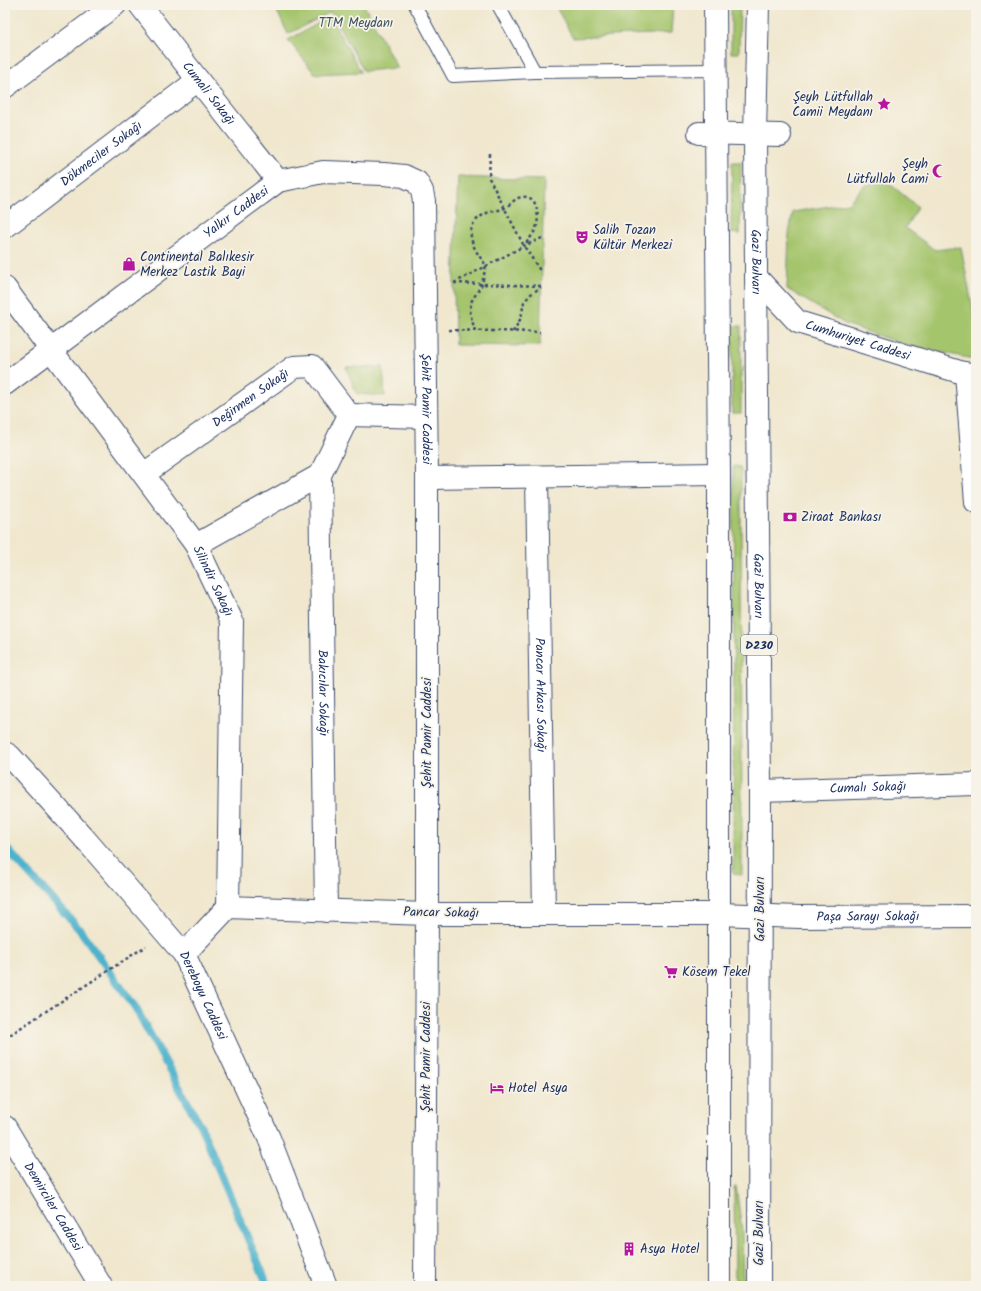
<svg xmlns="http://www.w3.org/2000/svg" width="981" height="1291" font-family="Kalam,sans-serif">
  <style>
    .green { fill: #a5c56d; stroke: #607a66 }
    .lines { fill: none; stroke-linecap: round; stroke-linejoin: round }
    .stream { stroke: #4db2cc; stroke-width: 8 }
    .lane-casing { stroke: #3b4b6f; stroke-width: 14 }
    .street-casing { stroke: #3b4b6f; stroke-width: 24 }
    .secondary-casing { stroke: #3b4b6f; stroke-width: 24 }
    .highway-casing { stroke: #3b4b6f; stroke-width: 24 }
    .path { stroke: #3b4b6f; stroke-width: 2.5; stroke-dasharray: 3 3; stroke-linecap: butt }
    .lane { stroke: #fff; stroke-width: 12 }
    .street { stroke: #fff; stroke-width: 22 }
    .secondary { stroke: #fff; stroke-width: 22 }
    .highway { stroke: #fff; stroke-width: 22 }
    .labels { text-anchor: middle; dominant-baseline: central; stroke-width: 3.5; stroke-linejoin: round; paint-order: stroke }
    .shield { fill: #f7f3e8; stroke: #5d6a87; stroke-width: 1 }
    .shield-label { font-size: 12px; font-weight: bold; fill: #1b2f5e }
    .park-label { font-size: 13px; fill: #3e5462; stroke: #f7f3e8 }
    .street-label { font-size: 13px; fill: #1b2f5e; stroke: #f7f3e8 }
    .poi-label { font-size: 13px; fill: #1b2f5e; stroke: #f7f3e8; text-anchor: start }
  </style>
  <rect width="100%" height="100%" fill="#f7f3e8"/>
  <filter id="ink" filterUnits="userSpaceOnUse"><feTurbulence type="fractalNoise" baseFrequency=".025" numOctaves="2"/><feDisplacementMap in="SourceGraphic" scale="8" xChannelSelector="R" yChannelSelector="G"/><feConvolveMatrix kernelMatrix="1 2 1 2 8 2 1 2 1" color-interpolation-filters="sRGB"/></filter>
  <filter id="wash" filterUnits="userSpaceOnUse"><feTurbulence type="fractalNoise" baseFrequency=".012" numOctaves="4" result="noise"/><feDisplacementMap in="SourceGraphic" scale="16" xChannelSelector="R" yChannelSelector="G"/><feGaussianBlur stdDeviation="0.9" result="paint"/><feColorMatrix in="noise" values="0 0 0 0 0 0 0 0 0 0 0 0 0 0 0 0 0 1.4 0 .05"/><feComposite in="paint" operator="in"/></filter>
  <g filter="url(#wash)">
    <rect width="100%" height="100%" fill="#f0e7ce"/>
    <g class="green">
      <path d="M274,5H364L397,68L364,71L331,12L288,34Z"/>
      <path d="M555,5H673L671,33L573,38Z"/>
      <path d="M731,5H740L739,53H731Z"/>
      <path d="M330,17L361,72L315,74L288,40Z"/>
      <path d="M732,162H741L740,234L731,233Z"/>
      <path d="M458,177L544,180L540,346L455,345L454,283Z"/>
      <path d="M884,179L918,207L905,228L935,250L961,247L976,326V356L973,359L902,344L845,324L787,289L789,234L793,212L848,203L864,186Z"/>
      <rect x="732" y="326" width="9" height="87"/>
      <path d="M346,367H383L385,396L357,394Z"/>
      <path d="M734,466L740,467L741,470L742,875L733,874L734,595L733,469Z"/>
      <path d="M736,1186L742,1231L743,1286H735L734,1188Z"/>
    </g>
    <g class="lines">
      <path class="stream" d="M5,847L80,930L135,1007L201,1127L268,1286"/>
    </g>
  </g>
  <g filter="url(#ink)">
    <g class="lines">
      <g class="lane-casing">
        <g id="lane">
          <path d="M415,5L453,76L535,72L716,70"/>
          <path d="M498,5L535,72"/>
        </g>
      </g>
      <g class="street-casing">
        <g id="street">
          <path d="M5,87L115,5"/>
          <path d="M699,133L780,135"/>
          <path id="s1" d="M5,227L198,80"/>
          <path id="s2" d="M5,288L196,545L232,621L228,907"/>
          <path d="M966,373L976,502"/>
          <path d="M349,415L426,417"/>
          <path id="s3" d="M144,474L294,367L312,366L349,415L320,475L196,545"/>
          <path id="s4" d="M320,475L326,911"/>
          <path id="s5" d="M537,477L544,914"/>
          <path d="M427,478L719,474"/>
          <path id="s6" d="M5,753L10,756L84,838L184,954L269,1138L326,1286"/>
          <path id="s7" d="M760,791L976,784"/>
          <path id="s8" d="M719,914L799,917L976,916"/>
          <path d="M184,954L228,907L427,914L425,1286"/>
        </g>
      </g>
      <g class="secondary-casing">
        <g id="secondary">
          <path id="s9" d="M140,5L198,80L278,181"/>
          <path id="s10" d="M756,277L798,322L976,377"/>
          <path id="s11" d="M5,384L278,181L323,172L384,174L404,176L417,182L422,191L424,201L427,478V914H719"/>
          <path id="s12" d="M5,1127L101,1286"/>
        </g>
      </g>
      <g class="highway-casing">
        <g id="highway">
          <path d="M715,5L719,474V1286"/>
          <path id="s13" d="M758,5L755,134L760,791L759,1286"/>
        </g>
      </g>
      <g class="path">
        <path d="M490,154L489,178L524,246L541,272"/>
        <path d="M976,208L972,219L976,244"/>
        <path d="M454,283L524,246L542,238"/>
        <path d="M454,283L541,286"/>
        <path d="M449,330L540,332"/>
        <path d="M475,331L470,313L471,302L482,284L486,265C473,249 460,227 485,214C490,211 497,211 502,209C510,207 514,197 523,197C537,195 539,214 537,225C535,233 529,239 524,246"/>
        <path d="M513,332L521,318L524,302L531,294L541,287"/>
        <path d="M5,1038L146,946"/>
      </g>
      <use href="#lane" class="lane"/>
      <use href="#street" class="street"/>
      <use href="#secondary" class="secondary"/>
      <use href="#highway" class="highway"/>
    </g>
  </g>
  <defs>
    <g id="sight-bare" transform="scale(1.08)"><path d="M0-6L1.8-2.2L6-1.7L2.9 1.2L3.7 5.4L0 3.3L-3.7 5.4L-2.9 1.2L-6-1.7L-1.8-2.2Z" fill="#b5179e" stroke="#f7f3e8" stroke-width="2.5" paint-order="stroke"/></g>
    <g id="mosque-bare" transform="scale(1.08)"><path d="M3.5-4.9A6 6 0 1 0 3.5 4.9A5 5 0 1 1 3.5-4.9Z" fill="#b5179e" stroke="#f7f3e8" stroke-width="2.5" paint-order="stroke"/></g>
    <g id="theatre-bare" transform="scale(1.08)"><path d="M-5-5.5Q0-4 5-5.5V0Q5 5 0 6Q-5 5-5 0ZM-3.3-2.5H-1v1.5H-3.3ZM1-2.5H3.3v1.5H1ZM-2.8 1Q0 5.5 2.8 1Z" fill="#b5179e" stroke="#f7f3e8" stroke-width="2.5" paint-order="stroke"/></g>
    <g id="shop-bare" transform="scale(1.08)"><path d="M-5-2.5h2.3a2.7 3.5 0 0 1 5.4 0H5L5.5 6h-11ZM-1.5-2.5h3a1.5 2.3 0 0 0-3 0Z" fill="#b5179e" stroke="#f7f3e8" stroke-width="2.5" paint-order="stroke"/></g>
    <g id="bank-bare" transform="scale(1.08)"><path d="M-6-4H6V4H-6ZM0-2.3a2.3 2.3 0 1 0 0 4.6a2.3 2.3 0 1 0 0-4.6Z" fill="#b5179e" stroke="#f7f3e8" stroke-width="2.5" paint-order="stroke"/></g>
    <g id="supermarket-bare" transform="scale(1.08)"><path d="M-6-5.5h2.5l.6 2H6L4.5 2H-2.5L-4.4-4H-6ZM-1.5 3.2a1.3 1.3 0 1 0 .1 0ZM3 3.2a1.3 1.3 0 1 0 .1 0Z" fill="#b5179e" stroke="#f7f3e8" stroke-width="2.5" paint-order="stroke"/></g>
    <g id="hotel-bare" transform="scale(1.08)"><path d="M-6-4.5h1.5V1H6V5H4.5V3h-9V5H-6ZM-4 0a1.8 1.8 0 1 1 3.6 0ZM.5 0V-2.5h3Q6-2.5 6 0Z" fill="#b5179e" stroke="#f7f3e8" stroke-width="2.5" paint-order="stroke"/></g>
    <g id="building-bare" transform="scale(1.08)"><path d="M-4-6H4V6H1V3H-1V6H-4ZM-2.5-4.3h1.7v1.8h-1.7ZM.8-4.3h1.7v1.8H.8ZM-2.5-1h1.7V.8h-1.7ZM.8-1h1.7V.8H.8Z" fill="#b5179e" stroke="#f7f3e8" stroke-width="2.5" paint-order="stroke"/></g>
  </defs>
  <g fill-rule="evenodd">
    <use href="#sight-bare" x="884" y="104"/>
    <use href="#mosque-bare" x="939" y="171"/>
    <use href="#theatre-bare" x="582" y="237"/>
    <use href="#shop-bare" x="129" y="264"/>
    <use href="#bank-bare" x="790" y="517"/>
    <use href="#supermarket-bare" x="671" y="972"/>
    <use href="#hotel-bare" x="497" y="1088"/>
    <use href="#building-bare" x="629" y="1249"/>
  </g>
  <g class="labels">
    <rect class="shield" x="741" y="635" width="36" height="20" rx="3"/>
    <g class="shield-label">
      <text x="759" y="645">D230</text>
    </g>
    <g class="park-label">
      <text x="356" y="23">TTM Meydanı</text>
    </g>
    <g class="street-label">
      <text stroke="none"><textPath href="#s9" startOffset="112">Cumali Sokağı</textPath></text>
      <text stroke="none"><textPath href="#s1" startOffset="121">Dökmeciler Sokağı</textPath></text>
      <text stroke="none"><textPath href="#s11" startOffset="288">Yalkır Caddesi</textPath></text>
      <text stroke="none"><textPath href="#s13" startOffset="257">Gazi Bulvarı</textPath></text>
      <text stroke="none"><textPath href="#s10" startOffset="124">Cumhuriyet Caddesi</textPath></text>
      <text stroke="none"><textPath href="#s3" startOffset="131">Değirmen Sokağı</textPath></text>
      <text stroke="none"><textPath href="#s11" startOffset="710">Şehit Pamir Caddesi</textPath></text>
      <text stroke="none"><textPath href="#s2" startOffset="360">Silindir Sokağı</textPath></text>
      <text stroke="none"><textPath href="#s13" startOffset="581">Gazi Bulvarı</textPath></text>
      <text stroke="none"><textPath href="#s4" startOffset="218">Bakıcılar Sokağı</textPath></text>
      <text stroke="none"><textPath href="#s5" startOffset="218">Pancar Arkası Sokağı</textPath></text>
      <text transform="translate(427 733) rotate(-90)">Şehit Pamir Caddesi</text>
      <text stroke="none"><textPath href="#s7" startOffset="108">Cumalı Sokağı</textPath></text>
      <text transform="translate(760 909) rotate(-90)">Gazi Bulvarı</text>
      <text transform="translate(441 913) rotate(1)">Pancar Sokağı</text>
      <text stroke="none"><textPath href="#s8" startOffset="149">Paşa Sarayı Sokağı</textPath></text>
      <text stroke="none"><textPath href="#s6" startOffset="315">Dereboyu Caddesi</textPath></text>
      <text transform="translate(426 1057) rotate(-90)">Şehit Pamir Caddesi</text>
      <text stroke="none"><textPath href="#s12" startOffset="93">Demirciler Caddesi</textPath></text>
      <text transform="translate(759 1233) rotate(-90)">Gazi Bulvarı</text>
    </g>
    <g class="poi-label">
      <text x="873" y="97" text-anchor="end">Şeyh Lütfullah<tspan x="873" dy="15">Camii Meydanı</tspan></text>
      <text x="928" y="164" text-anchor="end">Şeyh<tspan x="928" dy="15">Lütfullah Cami</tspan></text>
      <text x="593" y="230">Salih Tozan<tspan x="593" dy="15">Kültür Merkezi</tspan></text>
      <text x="140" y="257">Continental Balıkesir<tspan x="140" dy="15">Merkez Lastik Bayi</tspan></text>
      <text x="801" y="517">Ziraat Bankası</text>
      <text x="682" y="972">Kösem Tekel</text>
      <text x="508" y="1088">Hotel Asya</text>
      <text x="640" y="1249">Asya Hotel</text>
    </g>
  </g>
  <rect width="981" height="1291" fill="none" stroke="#f7f3e8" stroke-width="20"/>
</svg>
